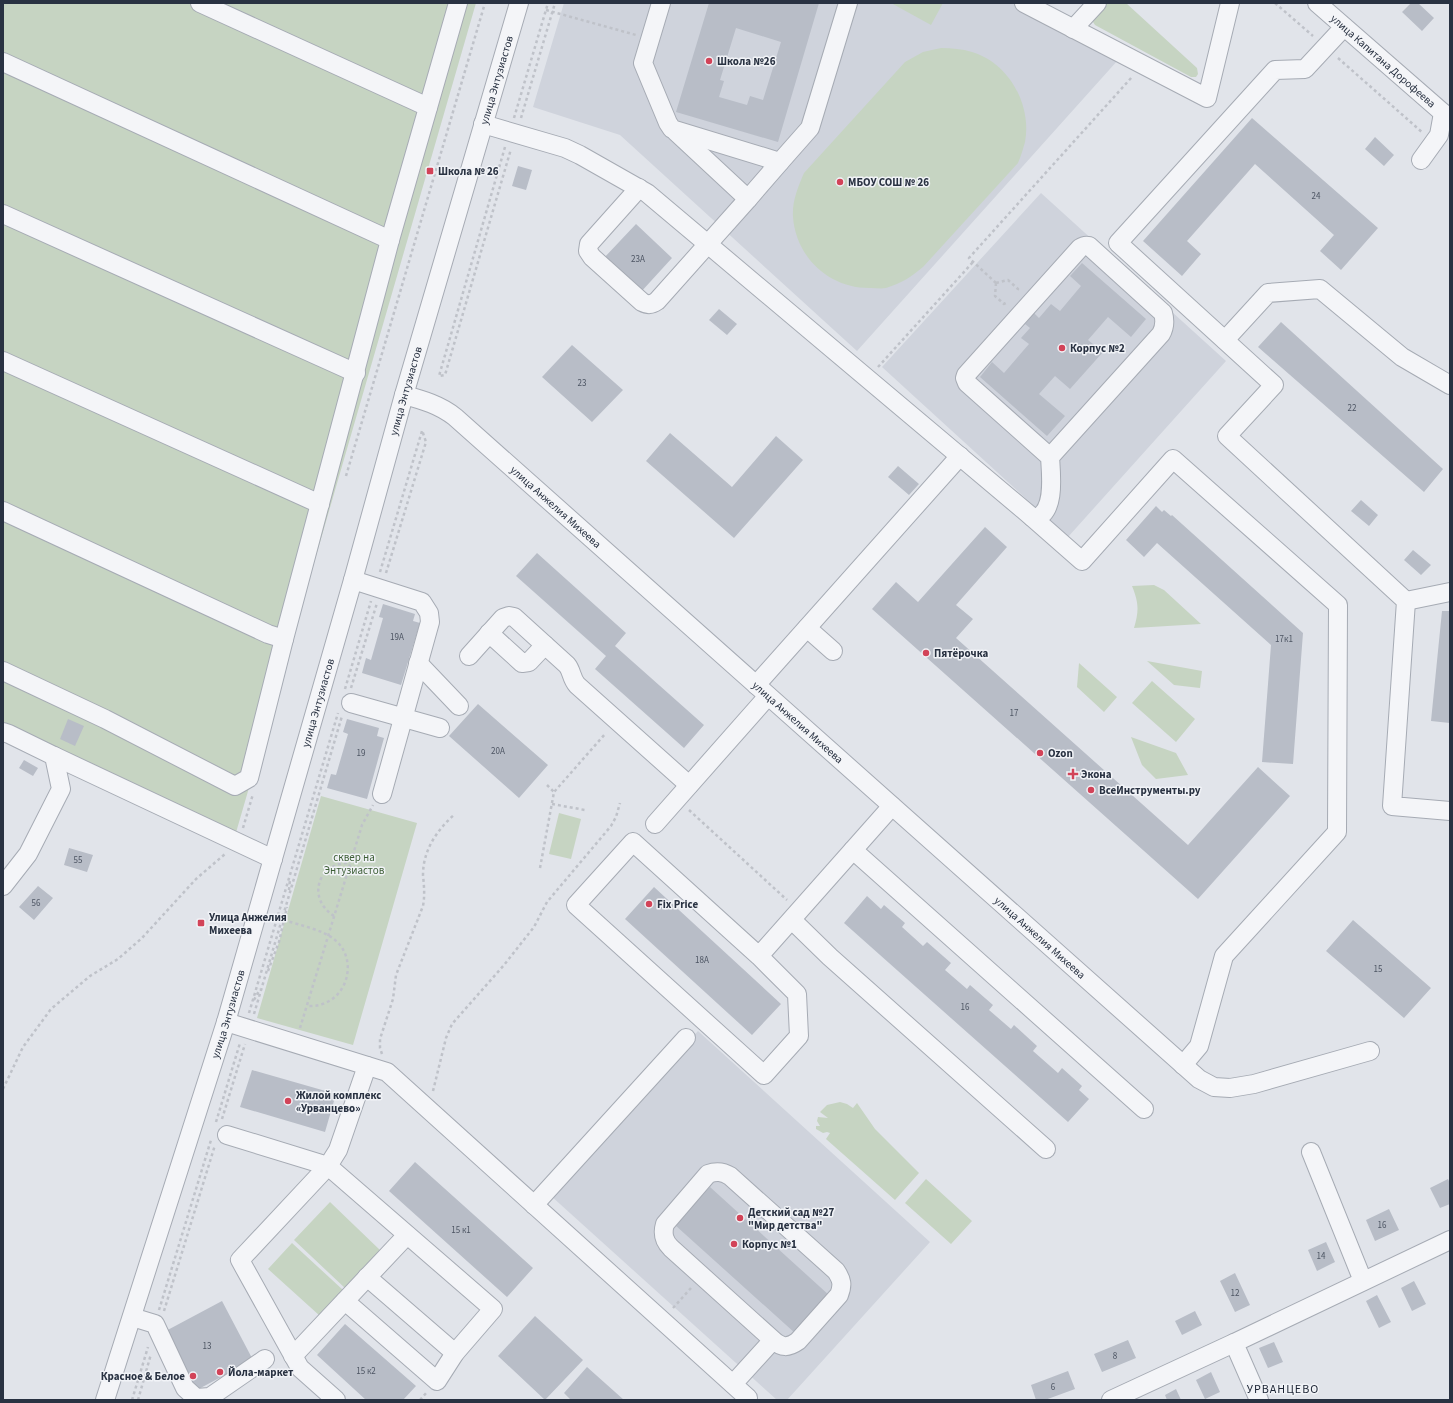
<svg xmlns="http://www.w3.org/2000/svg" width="1453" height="1403" font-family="'Source Sans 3',sans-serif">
  <rect width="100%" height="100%" fill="#e1e4ea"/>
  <path fill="#cfd3dc" d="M564,3H1012L1118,60L857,351L620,135L533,107Z
    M1041,193L1226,361L1068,537L882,367Z
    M698,1031L930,1242L787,1400H777L550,1195Z"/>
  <path fill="#c6d4c2" d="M3,3H476L235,836L87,768L3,722Z
    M891,3H943L931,25Z
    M1107,3H1126L1197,68L1198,74L1196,77H1191L1095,25L1093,22L1094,19Z
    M941,48C952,48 962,49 972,52C1009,63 1032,105 1025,142C1023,149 1021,156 1018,163L923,267C911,277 902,283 886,288C881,289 876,288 871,288C830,289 796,258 793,217C792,201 798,187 804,173L905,62L923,52Z
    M1154,585L1164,590L1201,624L1134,628C1139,611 1139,603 1132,586Z
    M1147,661L1202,671L1200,688L1174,685Z
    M1079,663L1117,697L1104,712L1077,687Z
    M1152,681L1195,719L1176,742L1132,703Z
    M1131,737L1176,753L1188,775L1156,779L1142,765Z
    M321,796L417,823L353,1045L257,1018Z
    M559,813L581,819L571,859L549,854Z
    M840,1102L847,1104L853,1108L857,1103L875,1129L919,1173L895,1200L826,1139L830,1133L827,1132L823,1133L816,1129V1126H820L817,1121L818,1117L828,1118L820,1112L827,1105Z
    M926,1179L972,1221L951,1244L905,1203Z
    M330,1202L381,1251L346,1289L294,1240Z
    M292,1243L343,1290L320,1316L268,1269Z"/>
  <path fill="#b8bdc7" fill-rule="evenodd" d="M709,3H819L778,142L676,112ZM736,28L781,42L763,100L750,96L747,105L719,97L724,81L720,80Z
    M1411,3H1418L1434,18L1422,31L1402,12Z
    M1252,118L1378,228L1341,270L1320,251L1334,235L1255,164L1187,241L1201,254L1182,276L1143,241Z
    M1375,137L1394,155L1384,166L1365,149Z
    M518,166L532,170L526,190L512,186Z
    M636,224L672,258L640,293L603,259Z
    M1082,263L1146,319L1131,337L1108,317L1088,340L1103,352L1070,389L1055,376L1039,394L1065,416L1047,436L980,377L992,362L1004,373L1029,344L1021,338L1030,328L1025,324L1034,313L1039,318L1051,304L1060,311L1081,286L1070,276Z
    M719,309L737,324L727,335L709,320Z
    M1281,322L1443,469L1424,492L1258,347Z
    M572,345L623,390L592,422L542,377Z
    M670,433L732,487L776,436L803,460L734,538L646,461Z
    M898,466L919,484L909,495L888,477Z
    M1361,500L1378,515L1369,526L1351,511Z
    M1156,506L1162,512L1164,510L1171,516L1172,515L1303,633L1293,764L1262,762L1271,645L1157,543L1144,557L1126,540Z
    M985,527L1007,547L956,605L973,619L956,638L1188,845L1258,767L1290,796L1198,899L872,609L896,582L918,602Z
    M1413,550L1431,565L1421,575L1404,560Z
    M537,553L626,633L615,646L704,725L684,748L595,669L606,656L516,576Z
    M383,604L415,614L413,621L420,623L401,685L362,673L366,658L371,660L383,618L379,617Z
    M1442,611H1450V723L1431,721Z
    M478,704L548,765L519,798L449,736Z
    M68,719L84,726L75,746L60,739Z
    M347,719L379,728L377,736L384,738L367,799L327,788L331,774L336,775L348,734L343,732Z
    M24,760L38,768L33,776L19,768Z
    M69,848L93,855L87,872L64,865Z
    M38,886L53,898L34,920L19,907Z
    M654,887L781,1004L752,1035L625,919Z
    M867,896L881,909L884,905L905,923L902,927L923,946L927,942L951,963L945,970L967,989L970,985L993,1005L989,1010L1011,1029L1014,1025L1037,1046L1033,1051L1058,1073L1062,1068L1082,1086L1079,1090L1089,1099L1068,1122L844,923Z
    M1353,920L1431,988L1404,1018L1326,951Z
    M252,1070L336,1094L325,1132L240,1107Z
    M415,1162L533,1268L507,1297L389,1191Z
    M1448,1179L1450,1183V1204L1440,1208L1430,1188Z
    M710,1187L830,1296L796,1334L675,1225Z
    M1389,1209L1399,1230L1375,1241L1366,1220Z
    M1326,1242L1335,1262L1317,1271L1308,1250Z
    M1235,1273L1250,1305L1235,1312L1220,1281Z
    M1414,1281L1426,1304L1412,1311L1401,1288Z
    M1377,1295L1391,1322L1379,1328L1366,1301Z
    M222,1301L253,1360L193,1392L162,1333Z
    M1195,1311L1202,1325L1182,1335L1175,1321Z
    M535,1316L583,1360L545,1400L498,1356Z
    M345,1324L416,1386L403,1400H366L317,1355Z
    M1128,1340L1136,1358L1102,1372L1094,1354Z
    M1274,1342L1283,1362L1268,1368L1259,1348Z
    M587,1367L624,1400H571L564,1393Z
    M1068,1371L1075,1389L1045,1400H1036L1031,1385Z
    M1211,1372L1220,1392L1205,1399L1196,1380Z
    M1176,1389L1181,1400H1167L1165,1395Z"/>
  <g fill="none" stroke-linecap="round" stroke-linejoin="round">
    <defs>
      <g id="minor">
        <path d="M200,3L428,107"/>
        <path d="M661,3L643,63L668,123L672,129L780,162L810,128L848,3"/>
        <path d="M1024,3L1207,98L1230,3"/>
        <path id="s1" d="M1317,3L1450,119"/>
        <path d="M1344,27L1305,69L1275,70L1118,243L1274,385L1227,436L1406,601L1392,806L1450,811"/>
        <path d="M1073,29L1097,3"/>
        <path d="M3,62L390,240"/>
        <path d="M483,124L565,148L580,155L647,193L1032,517L1082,561L1173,459L1338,605L1337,832L1224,956L1199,1046L1183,1065"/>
        <path d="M676,132L748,199L780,162"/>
        <path d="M1421,160L1439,135L1443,113"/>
        <path d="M639,188L589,244L588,251L592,257L642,302C648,305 651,305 657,301L748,199"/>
        <path d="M3,214L356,373"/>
        <path d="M1225,340L1268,293L1320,289L1402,357L1450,385"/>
        <path d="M3,361L320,504"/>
        <path id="s2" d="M404,395C423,400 440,405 455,417L1199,1079L1214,1087L1230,1088L1254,1084L1370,1051"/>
        <path d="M3,511L268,634L284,639"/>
        <path d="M1032,517L1035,518C1056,513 1051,474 1050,457L1161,334C1165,327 1165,320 1163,313L1089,246C1085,245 1083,246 1080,248L966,375L965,378L967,383L1050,457"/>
        <path d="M353,580L422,602L429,613L430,622L382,794"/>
        <path d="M1406,601L1450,592"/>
        <path d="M807,628L833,651"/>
        <path d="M489,633L522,663L529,662L545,645"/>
        <path d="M469,656L503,618L509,616L514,617L567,665C572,671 571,678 577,685L689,785"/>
        <path d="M418,663L459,706"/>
        <path d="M3,671L105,719L235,786L249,778L284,639L390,240L458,3"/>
        <path d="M756,685L960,456"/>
        <path d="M351,703L440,728"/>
        <path d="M3,732L9,734L54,756L61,789L28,854L3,886"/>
        <path d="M54,756L273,859"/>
        <path d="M655,824L768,696"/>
        <path d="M853,850L1144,1109"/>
        <path d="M792,920L830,957L1046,1149"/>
        <path d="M759,956L797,994L799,1036L764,1075L576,905L633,842L759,956L892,806"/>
        <path d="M226,1022L387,1072L748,1398L746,1400"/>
        <path d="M227,1135L328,1166L338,1150L367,1066"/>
        <path d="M1311,1152L1363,1281"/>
        <path d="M534,1205L686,1038"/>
        <path d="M367,1277L455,1353"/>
        <path d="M132,1317L155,1324L185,1388L196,1398L210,1397L265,1359"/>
        <path d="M293,1356L407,1235"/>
        <path d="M733,1384L773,1340L671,1248C664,1241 662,1234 665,1224L708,1174C716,1171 722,1171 730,1176L836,1271C842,1280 843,1285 839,1295L798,1341C788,1348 782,1348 773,1340"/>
        <path id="s3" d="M105,1400L226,1022L353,580L404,395L519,3"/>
        <path d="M336,1400L300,1368L240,1260L328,1166L493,1309L455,1353L437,1381L345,1301"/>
        <path d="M1111,1400L1234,1343"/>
        <path d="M1259,1400L1234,1343L1450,1240"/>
      </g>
    </defs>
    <use href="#minor" stroke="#a6abb4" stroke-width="20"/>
    <path stroke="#bfc2c9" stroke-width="2.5" stroke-dasharray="3 3" stroke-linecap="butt" d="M1275,3L1313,36
      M546,10L636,35
      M1338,58L1423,133
      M514,118L548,3
      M521,118L555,3
      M505,147L439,376L445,375L511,149
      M996,283L969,258L1132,77
      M996,283L1008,280L1018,289L1017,293
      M996,283L995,296L1004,304L1008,302
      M878,367L973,262
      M346,476L485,3
      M380,572L422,431
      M386,573L426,442L422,430
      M351,688L377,603
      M345,689L371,601
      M547,785L554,792
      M552,804L585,810
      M689,810L787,900
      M243,828L253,794
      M540,868L554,792L606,733
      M289,890L290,879
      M334,916C306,898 318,862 350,863
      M284,920C299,925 324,930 335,940C356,957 350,993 325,1003C319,1006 313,1006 307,1006
      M268,971L279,942L287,907
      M254,1000L260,989
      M249,1013L338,713
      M254,1014L342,716
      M300,1028L362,825L373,805
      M382,1054L380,1048V1039L393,999L396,975L423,906C425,895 424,886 423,875C423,850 437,830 455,814
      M3,1089L23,1047L51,1009L90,976L118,959L142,938L196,879L225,854
      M433,1091L446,1038L452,1024L504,965L534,927L547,902L611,826L616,817L620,803
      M222,1119L245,1044
      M216,1122L240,1043
      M673,1308L691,1288
      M159,1310L211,1140
      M164,1311L215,1145
      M132,1400L148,1347
      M138,1400L151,1354
      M420,1400L427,1392"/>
    <use href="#minor" stroke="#f4f5f8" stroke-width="18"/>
  </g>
  <g fill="#d24358" stroke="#f1f3f7" stroke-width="1.5">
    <circle cx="709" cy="61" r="4"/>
    <rect x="426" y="167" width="8" height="8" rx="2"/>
    <circle cx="840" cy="182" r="4"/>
    <circle cx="1062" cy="348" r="4"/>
    <circle cx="926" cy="653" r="4"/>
    <circle cx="1040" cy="753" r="4"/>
    <path d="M1071 768h4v4h4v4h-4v4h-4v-4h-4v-4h4z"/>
    <circle cx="1091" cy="790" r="4"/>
    <circle cx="649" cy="904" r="4"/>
    <rect x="197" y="919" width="8" height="8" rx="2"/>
    <circle cx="288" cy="1101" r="4"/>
    <circle cx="740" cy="1218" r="4"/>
    <circle cx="734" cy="1244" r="4"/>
    <circle cx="220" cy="1372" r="4"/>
    <circle cx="193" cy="1376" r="4"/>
  </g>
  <g text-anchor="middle" stroke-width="3" stroke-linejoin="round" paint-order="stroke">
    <g font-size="9" fill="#4d5563">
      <text x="1316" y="199">24</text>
      <text x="638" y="262">23А</text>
      <text x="582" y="386">23</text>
      <text x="1352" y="411">22</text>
      <text x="397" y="640">19А</text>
      <text x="1284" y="642">17к1</text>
      <text x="1014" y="716">17</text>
      <text x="498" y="754">20А</text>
      <text x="361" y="756">19</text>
      <text x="78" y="863">55</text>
      <text x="36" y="906">56</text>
      <text x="702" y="963">18А</text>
      <text x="1378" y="972">15</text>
      <text x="965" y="1010">16</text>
      <text x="1382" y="1228">16</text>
      <text x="461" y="1233">15 к1</text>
      <text x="1321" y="1259">14</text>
      <text x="1235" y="1296">12</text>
      <text x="207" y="1349">13</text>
      <text x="1115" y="1359">8</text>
      <text x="366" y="1374">15 к2</text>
      <text x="1053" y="1390">6</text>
    </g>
    <g font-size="11" font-weight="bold" fill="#293242" stroke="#f1f3f7" text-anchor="start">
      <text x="717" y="65">Школа №26</text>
      <text x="438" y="175">Школа № 26</text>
      <text x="848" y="186">МБОУ СОШ № 26</text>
      <text x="1070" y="352">Корпус №2</text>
      <text x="934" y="657">Пятёрочка</text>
      <text x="1048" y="757">Ozon</text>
      <text x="1081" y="778">Экона</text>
      <text x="1099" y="794">ВсеИнструменты.ру</text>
      <text x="657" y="908">Fix Price</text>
      <text x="209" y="921">Улица Анжелия<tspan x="209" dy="13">Михеева</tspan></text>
      <text x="296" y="1099">Жилой комплекс<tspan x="296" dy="13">«Урванцево»</tspan></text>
      <text x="748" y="1216">Детский сад №27<tspan x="748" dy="13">"Мир детства"</tspan></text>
      <text x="742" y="1248">Корпус №1</text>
      <text x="228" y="1376">Йола-маркет</text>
      <text x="185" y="1380" text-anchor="end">Красное &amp; Белое</text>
    </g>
    <g font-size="11" fill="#293242" stroke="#f1f3f7">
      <text dy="4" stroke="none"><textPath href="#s1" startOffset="88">улица Капитана Дорофеева</textPath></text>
      <text dy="4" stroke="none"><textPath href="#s3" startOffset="1377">улица Энтузиастов</textPath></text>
      <text dy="4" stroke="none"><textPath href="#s3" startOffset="1053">улица Энтузиастов</textPath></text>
      <text dy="4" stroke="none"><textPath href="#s2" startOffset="191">улица Анжелия Михеева</textPath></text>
      <text dy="4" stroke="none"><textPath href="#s3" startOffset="729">улица Энтузиастов</textPath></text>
      <text dy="4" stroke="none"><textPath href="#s2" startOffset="515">улица Анжелия Михеева</textPath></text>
      <text dy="4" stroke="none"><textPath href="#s2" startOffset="839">улица Анжелия Михеева</textPath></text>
      <text dy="4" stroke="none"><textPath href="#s3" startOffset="405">улица Энтузиастов</textPath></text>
    </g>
    <g font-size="11" fill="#3d5e36" stroke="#f1f3f7">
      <text x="354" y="861">сквер на<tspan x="354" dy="13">Энтузиастов</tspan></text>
    </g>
    <g font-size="12" letter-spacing="1" fill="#1b2333" stroke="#f1f3f7">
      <text x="1283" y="1393">УРВАНЦЕВО</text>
    </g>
  </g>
  <rect width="1453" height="1403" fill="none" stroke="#293242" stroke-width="8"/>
</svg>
